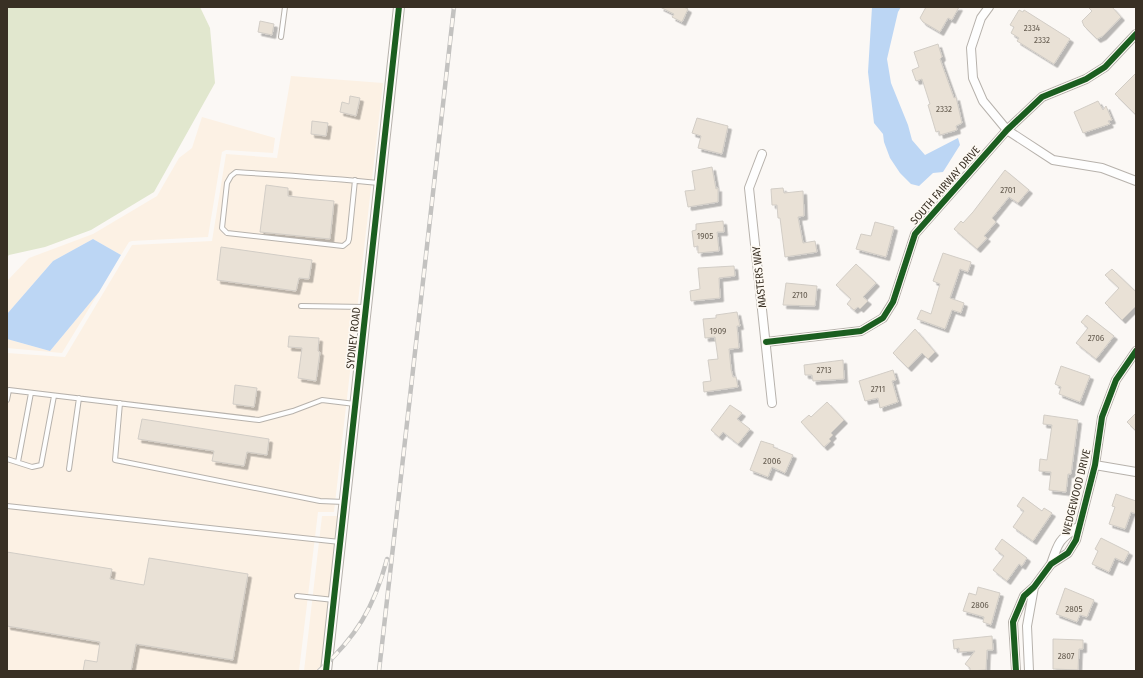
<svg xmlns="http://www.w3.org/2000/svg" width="1143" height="678" font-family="'Fira Sans Condensed',sans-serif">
  <defs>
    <filter id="shadow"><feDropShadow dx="3.5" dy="3.5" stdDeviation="0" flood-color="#0004"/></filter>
  </defs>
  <rect width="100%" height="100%" fill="#fbf8f5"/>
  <path fill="#fcf1e4" d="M291,76L383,83L334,512H318L299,671H7V353L65,357L132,245L212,241L226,154L277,158Z
    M202,117L275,138L273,153L226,150L222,152L208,237L132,241L129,242L121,255L93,239L53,261L7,314V281L29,258L93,234L157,196L179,158L192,148Z
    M99,292L62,353L7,348V339L50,351Z
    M322,516H338L321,671H304Z"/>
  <path fill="#e1e7ce" d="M7,7H200L210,28L215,83L154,192L91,230L45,247L9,255L7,257Z"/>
  <path fill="#bcd6f4" d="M872,7H901L898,12L887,59L891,83L908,125L912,140L925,155L958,138L960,145L943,172L933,173L919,186L911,184L900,173L890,158L884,142L883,134L874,123L868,72Z
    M93,239L121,255L99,292L50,351L7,339V314L53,261Z"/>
  <path fill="#e9e1d6" stroke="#d2cdc6" filter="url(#shadow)" d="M660,7H684L688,9L682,22L672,17L674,14Z
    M926,7H959L952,20L948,18L940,32L923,22L920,18Z
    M1088,7H1112L1121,17L1103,36L1097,39L1084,26L1082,21L1092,11Z
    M1019,10L1023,12L1024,10L1070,39L1054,64L1017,41L1019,38L1011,33L1014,27L1010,25Z
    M260,21L274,24L272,35L258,32Z
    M938,44L942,57L940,59L954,98L956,97L962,123L956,126L957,130L940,135L939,131L936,132L928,105L930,104L922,79L916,81L912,70L919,67L914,52Z
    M1136,73V115L1115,94Z
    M350,96L360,98L356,116L340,112L342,102L349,104Z
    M1098,101L1103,110L1106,106L1112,120L1108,121L1110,124L1083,133L1074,112Z
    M697,118L728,126L722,154L698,148L701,136L692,133Z
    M312,121L328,123L326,136L311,134Z
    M712,167L716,189L718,188V202L688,207L685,191L695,190L692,171Z
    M1005,170L1029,190L1018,203L1009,197L992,218L996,222L984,236L987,238L977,249L954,229L961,221L963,223L973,212Z
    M266,185L288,188V196L334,201L330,239L260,232Z
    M783,188L784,193L803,191L804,216L798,217L803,243L815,241L817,252L785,257L780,218H778L777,205H772L771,189Z
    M723,221L724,232H717L719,251L698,253V246L694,247L692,231L696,230V224Z
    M875,222L894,227L886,257L856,249L861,234L871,236Z
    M221,247L312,260L309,279L299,278L296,291L217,280Z
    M943,253L971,262L968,272L960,269L950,298L964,303L961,313L952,310L945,329L917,319L921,310L931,314L940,284L933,281Z
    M856,264L876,283L863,297L868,301L860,309L858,307L854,310L847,304L851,299L836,285Z
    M734,266L735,276L719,278L720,298L691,301L690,291L700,289L698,268Z
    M1112,269L1136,292V306L1122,320L1105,303L1119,288L1105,275Z
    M786,283L817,286L815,306L783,305Z
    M737,312L740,326H737L739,348L729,349L731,369L733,377H736L738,387L704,392L703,382L711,381L708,360L718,359L715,337L705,338L703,319L716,318V315Z
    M1087,315L1114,336L1096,359L1076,343L1088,328L1081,322Z
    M915,329L935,352L928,359L922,353L908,368L893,353Z
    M289,336L319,338L318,351L320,352L316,381L298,378L302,348L288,347Z
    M843,360L844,379L813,381L812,375H805L804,365Z
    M1061,366L1090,376L1080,402L1059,394L1061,387L1055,384Z
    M893,370L896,380L892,381L898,402L880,408L878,398L865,401L859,381Z
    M235,385L257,388L254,407L233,404Z
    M827,402L844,420L831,433L833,435L829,439L831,441L824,447L801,422L809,415L811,417Z
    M730,405L742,413L737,419L750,429L738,444L723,432L719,437L711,430Z
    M1136,413V431L1127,422Z
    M1044,415L1078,420L1071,474H1068L1066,492L1049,490L1051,472L1039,471L1040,459L1047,460L1052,425L1043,424Z
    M142,419L269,439L267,455L247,452L244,466L212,461L214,451L138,439Z
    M761,441L774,445L773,447L793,455L785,473L772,467L768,477L750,470Z
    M1116,494L1136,501V514L1131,512L1125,529L1109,524L1115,507L1112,506Z
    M1023,497L1042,511L1044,508L1052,513L1033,541L1013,527L1024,511L1017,506Z
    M1101,538L1129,552L1124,562L1115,558L1109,572L1092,564L1098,551L1095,549Z
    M1002,539L1027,558L1022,566L1019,564L1007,581L993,570L1004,556L995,549Z
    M7,552L112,569L110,579L144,585L149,558L248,574L233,660L136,644L131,671H83L85,660L97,662L100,642L7,626Z
    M978,587L1000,593L991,625L983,622L984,617L963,611L969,593L976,595Z
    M1065,588L1094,600L1087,617L1080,615L1077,622L1056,614Z
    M992,636L993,650H987L986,670L970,671V668L965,664L975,651L959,652V648L954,649L953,640Z
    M1053,639L1083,640V649H1079L1078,670L1053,669Z"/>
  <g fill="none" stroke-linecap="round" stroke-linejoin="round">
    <defs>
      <path id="service" d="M281,37L285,7
        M355,180L349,239L348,242L343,246L227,233L222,228L227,183L231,176L236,172C284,175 332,178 379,183
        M301,306L366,307
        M7,400L9,390L259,420L293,411L322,400L355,404
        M120,403L115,460L320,501L344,502
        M7,459L32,467L41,465L54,396
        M18,462L31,393
        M69,469L79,398
        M7,506L340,542
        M297,596L334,600"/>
      <path id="minor" d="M989,7L981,18L971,48L973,78L983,101L1007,130L1053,160L1102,168L1136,181
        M762,154L749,188L772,403
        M766,342L861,331L883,318L893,302L915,234L1007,130L1042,97L1086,79L1105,67L1136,34
        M1095,465L1136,472
        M1051,564C1058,543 1059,539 1078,527
        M1016,671L1013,622L1024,596L1034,587L1051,564L1068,553L1076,540L1095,465L1102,417L1116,380L1136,351
        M1029,671L1027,626L1034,587"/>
      <path id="tertiary" d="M326,671L399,7"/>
    </defs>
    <use href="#service" stroke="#b7b2ac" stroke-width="6"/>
    <use href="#minor" stroke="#b7b2ac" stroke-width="10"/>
    <use href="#tertiary" stroke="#b7b2ac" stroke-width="12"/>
    <use href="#service" stroke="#fefefe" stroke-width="4"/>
    <use href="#minor" stroke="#fefefe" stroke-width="8"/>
    <use href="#tertiary" stroke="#fefefe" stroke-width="10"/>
    <defs>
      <path id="rail" d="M319,671C356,637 374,608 387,559
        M379,671L454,7"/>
    </defs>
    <use href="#rail" stroke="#c3c2c0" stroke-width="4.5"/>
    <use href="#rail" stroke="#fdf9f3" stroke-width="3" stroke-dasharray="9" stroke-linecap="butt"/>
    <defs>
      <path id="cycleway" d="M766,342L861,331L883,318L893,302L915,234L1007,130L1042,97L1086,79L1105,67L1136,34
        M326,671L399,7
        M1016,671L1013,622L1024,596L1034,587L1051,564L1068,553L1076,540L1095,465L1102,417L1116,380L1136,351"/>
    </defs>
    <use href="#cycleway" stroke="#fdf9f3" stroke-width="8"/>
    <use href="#cycleway" stroke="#1b5e20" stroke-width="6"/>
  </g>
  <g text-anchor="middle" stroke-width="3.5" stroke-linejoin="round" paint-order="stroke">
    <g font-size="9" fill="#655c50">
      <text x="1032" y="31">2334</text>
      <text x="1042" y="43">2332</text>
      <text x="944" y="112">2332</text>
      <text x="1008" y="193">2701</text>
      <text x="705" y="239">1905</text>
      <text x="800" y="298">2710</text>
      <text x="718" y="334">1909</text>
      <text x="1096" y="341">2706</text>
      <text x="824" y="373">2713</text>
      <text x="878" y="392">2711</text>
      <text x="772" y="464">2006</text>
      <text x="980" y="608">2806</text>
      <text x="1074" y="612">2805</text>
      <text x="1066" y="659">2807</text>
    </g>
    <g font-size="11" fill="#393024" stroke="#fdf9f3">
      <text transform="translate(945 185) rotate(-49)" y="4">SOUTH FAIRWAY DRIVE</text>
      <text transform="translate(759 277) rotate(-96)" y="4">MASTERS WAY</text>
      <text transform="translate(353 338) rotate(-84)" y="4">SYDNEY ROAD</text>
      <text transform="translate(1076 492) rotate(-76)" y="4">WEDGEWOOD DRIVE</text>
    </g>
  </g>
  <rect width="1143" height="678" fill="none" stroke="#393024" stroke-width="16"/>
</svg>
